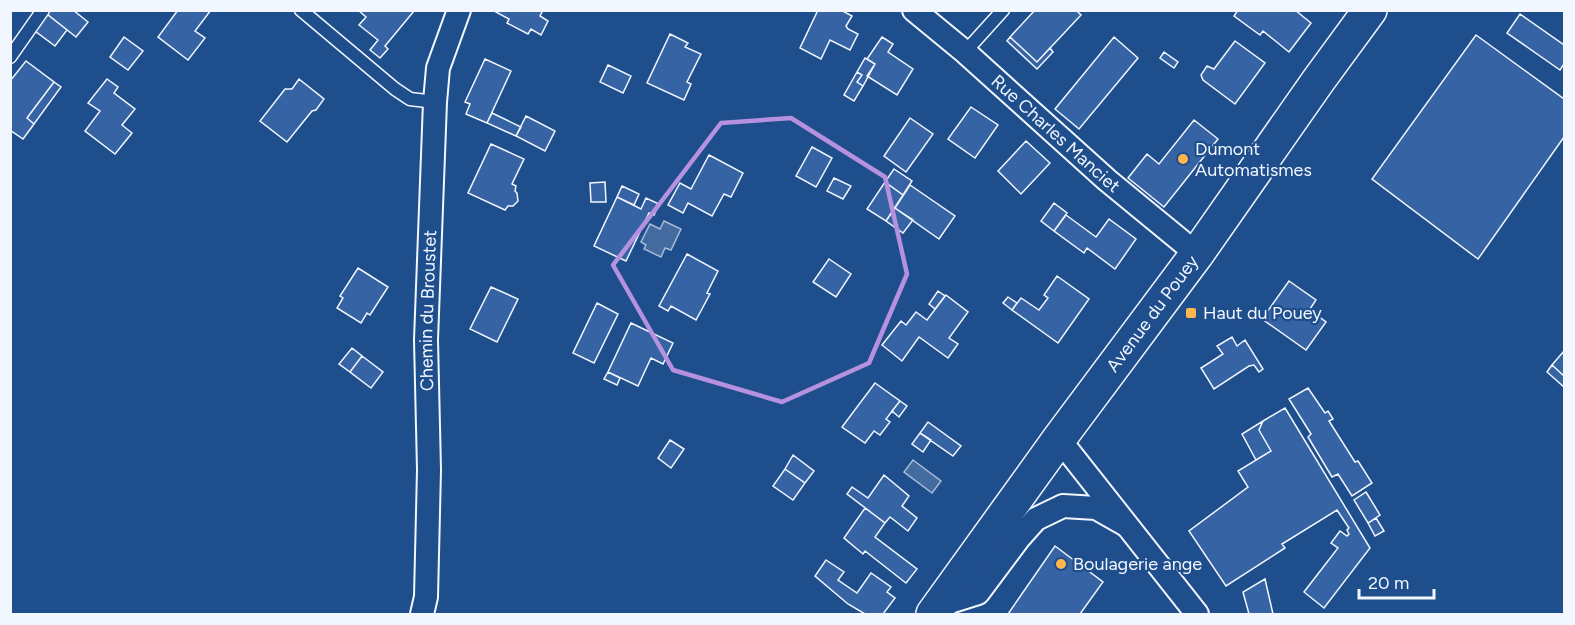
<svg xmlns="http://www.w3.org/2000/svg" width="1575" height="625" font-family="Figtree,sans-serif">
  <rect width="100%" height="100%" fill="#1f4e8c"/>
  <path fill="#446ba0" stroke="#a8bbd7" stroke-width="1.5" d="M664,221L681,229L671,250L665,248L661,257L644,249L646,245L641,242L650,224L660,229Z
    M913,460L941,481L932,493L904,472Z"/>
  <path fill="#3563a3" stroke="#f2f6ff" stroke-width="1.5" d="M50,10H73L88,22L76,37L47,14Z
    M178,10H211L195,31L205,38L188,60L158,37Z
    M358,10H413L414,11L385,46L388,49L380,58L370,50L378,40L359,25L366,17Z
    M543,10L540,16L548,21L541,35L531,29L528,34L507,23L509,19L494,11Z
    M818,10H841L852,16L846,26L848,29L858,34L850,50L830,40L821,59L800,48Z
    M1035,10H1076L1081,15L1037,62L1010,37Z
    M1238,10H1295L1311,23L1289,52L1263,31L1260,35L1234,16Z
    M47,14L67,30L55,46L35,31Z
    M1520,14L1564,45V64L1560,70L1507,33Z
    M670,34L688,43L685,47L701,54L687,82L691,84L684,100L647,83Z
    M1476,35L1564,99V137L1478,259L1372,179Z
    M124,37L143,51L128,70L110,57Z
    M882,37L893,44L888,52L913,69L897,95L867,76L875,64L867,59Z
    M1010,37L1037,62L1050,48L1053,52L1037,69L1007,41Z
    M1114,37L1138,58L1079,129L1055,109Z
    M1235,41L1265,63L1235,104L1203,80L1201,75L1207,66L1214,69Z
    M1164,52L1178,62L1174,68L1160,58Z
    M865,58L875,64L863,86L857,82L862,75L857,72Z
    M485,59L511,71L487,123L466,114L470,104L465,102Z
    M26,61L54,82L27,118L34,124L23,139L10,130V81Z
    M608,65L631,76L623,93L600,82Z
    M857,72L862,75L857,82L863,86L854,101L844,95Z
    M107,79L118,87L114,93L135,109L122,125L132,133L115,154L85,131L100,111L88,103Z
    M299,79L324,99L316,110L312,111L287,142L260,121L285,89H292Z
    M54,82L61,87L34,124L27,118Z
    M971,107L998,125L975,158L948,139Z
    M492,113L521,127L516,136L487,123Z
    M526,116L555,131L545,151L516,136Z
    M910,118L933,134L906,172L884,156Z
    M1194,120L1218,139L1164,207L1128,178L1147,154L1159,164Z
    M1026,141L1050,163L1021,194L998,171Z
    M491,144L524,159L512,184L516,186L515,191L517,193L518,201L513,206H508L505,210L468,193Z
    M812,147L832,158L816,187L796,176Z
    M709,155L743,173L731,197L724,194L712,216L688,203L683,213L668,205L680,183L691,189Z
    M894,169L912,181L903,195L885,182Z
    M834,178L851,186L843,199L827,191Z
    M605,182L606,202H591L590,183Z
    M885,182L903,195L886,221L867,209Z
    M910,185L955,216L939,239L895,208Z
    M622,186L639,194L634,205L617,197Z
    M617,197L641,209L646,198L659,204L654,215L649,213L626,261L594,246Z
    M1054,203L1067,213L1054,231L1041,221Z
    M895,208L913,220L903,233L886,221Z
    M1066,215L1096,237L1109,219L1136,239L1115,269L1087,248L1084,253L1054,231Z
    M687,254L718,271L707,293L710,294L696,320L671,306L668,311L659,306Z
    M829,259L851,274L836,297L813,282Z
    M358,268L388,287L370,315L367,313L361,323L337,308L343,298L340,296Z
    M1057,276L1089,299L1058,343L1012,310L1021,298L1039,310L1048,298L1044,295Z
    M1289,281L1316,300L1306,315L1310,319L1314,313L1326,322L1306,350L1262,319Z
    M491,287L518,299L497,342L470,329Z
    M938,291L945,296L935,309L929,304Z
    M946,295L968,312L949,338L958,344L948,358L919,337L902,361L882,345L901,321L906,325L916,312L927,320Z
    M1008,297L1017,303L1012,310L1003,303Z
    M597,303L618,314L594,363L573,353Z
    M631,323L673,343L663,364L651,358L638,386L608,372Z
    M1232,337L1237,346L1245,340L1263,369L1259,372L1254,365L1249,366L1214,389L1201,368L1223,354L1217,346Z
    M352,348L362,356L350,372L339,364Z
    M1564,351V376L1552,365Z
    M362,356L383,372L371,388L350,372Z
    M1552,365L1564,376V387L1547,372Z
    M608,372L620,378L617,385L604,379Z
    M875,383L900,401L886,419L890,422L880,435L874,431L865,443L842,427Z
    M1308,388L1325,413L1328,411L1333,419L1329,421L1355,462L1358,461L1372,483L1352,496L1338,474L1332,477L1308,437L1311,434L1289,399Z
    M900,401L907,406L899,417L892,411Z
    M1285,408L1370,548L1324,608L1304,592L1338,548L1331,543L1340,531L1347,536L1349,534L1347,530L1349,528L1337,510L1282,544L1285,548L1226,586L1189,531L1248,487L1238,471L1271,451L1259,430L1263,421Z
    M1263,421L1259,430L1271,451L1256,460L1242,434Z
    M928,422L961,446L953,456L920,433Z
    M920,433L931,440L923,452L912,444Z
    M670,440L684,449L671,468L658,458Z
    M793,455L814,471L805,483L785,469Z
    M785,469L805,483L793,500L773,486Z
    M884,475L909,496L902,506L917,518L908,531L890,517L885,523L847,494L852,487L868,498Z
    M1366,492L1380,515L1368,523L1354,500Z
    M865,508L885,523L875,537L917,569L906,583L865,551L863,554L844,538Z
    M1376,518L1384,531L1375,536L1368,523Z
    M1055,546L1103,582L1080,614H1008Z
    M826,560L844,572L838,580L857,593L871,573L891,587L887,592L895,598L883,614H865L848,604L815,576Z
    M1265,579L1273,614H1249L1243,592Z"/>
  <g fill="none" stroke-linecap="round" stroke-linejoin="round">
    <defs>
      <path id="service" d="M301,10L395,89L410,99L435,102
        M965,52L1003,10
        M10,57L43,10"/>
      <g id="minor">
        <path id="s1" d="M914,10L965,52L1107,180L1197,254"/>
        <path d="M1059,439L1197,614"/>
        <path d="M940,605L978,593L1019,538L1036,519L1063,506L1096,508L1126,525"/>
        <path id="s2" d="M422,614L426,597L429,470L426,340L435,102L438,68L459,10"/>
      </g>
      <g id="primary">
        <path id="s3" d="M933,614L1059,439L1197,254L1318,81L1370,10"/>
      </g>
    </defs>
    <use href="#service" stroke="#f2f6ff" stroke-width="15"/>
    <use href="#minor" stroke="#f2f6ff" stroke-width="26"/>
    <use href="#primary" stroke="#f2f6ff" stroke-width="36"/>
    <use href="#service" stroke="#1f4e8c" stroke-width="12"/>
    <use href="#minor" stroke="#1f4e8c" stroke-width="22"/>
    <use href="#primary" stroke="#1f4e8c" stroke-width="33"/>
  </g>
  <path fill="none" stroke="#b691df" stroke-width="4.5" stroke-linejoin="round" d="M791,118L885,177L907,274L869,363L782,402L673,370L613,265L721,123Z"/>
  <g fill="#ffb74d" stroke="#1f4e8c" stroke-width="2">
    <circle cx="1183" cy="159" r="6"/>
    <rect x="1185" y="307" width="12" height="12" rx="3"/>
    <circle cx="1061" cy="564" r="6"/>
  </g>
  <g text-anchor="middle" stroke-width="4.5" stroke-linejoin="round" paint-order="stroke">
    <g font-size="18" fill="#f2f6ff" stroke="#1f4e8c">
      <text dy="6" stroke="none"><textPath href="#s1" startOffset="188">Rue Charles Manciet</textPath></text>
      <text dy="6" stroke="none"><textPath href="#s2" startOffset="304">Chemin du Broustet</textPath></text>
      <text dy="6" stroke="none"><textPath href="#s3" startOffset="372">Avenue du Pouey</textPath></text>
    </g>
    <g font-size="18" fill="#f2f6ff" stroke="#1f4e8c" text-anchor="start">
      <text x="1195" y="155">Dumont<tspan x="1195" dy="21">Automatismes</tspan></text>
      <text x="1203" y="319">Haut du Pouey</text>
      <text x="1073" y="570">Boulagerie ange</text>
    </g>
  </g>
  <rect width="1575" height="625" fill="none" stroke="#f2f6ff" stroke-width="24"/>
  <path d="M1359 589v9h75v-9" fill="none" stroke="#f2f6ff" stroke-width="3"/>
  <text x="1368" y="589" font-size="18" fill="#f2f6ff" stroke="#1f4e8c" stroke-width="4.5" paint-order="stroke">20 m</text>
</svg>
